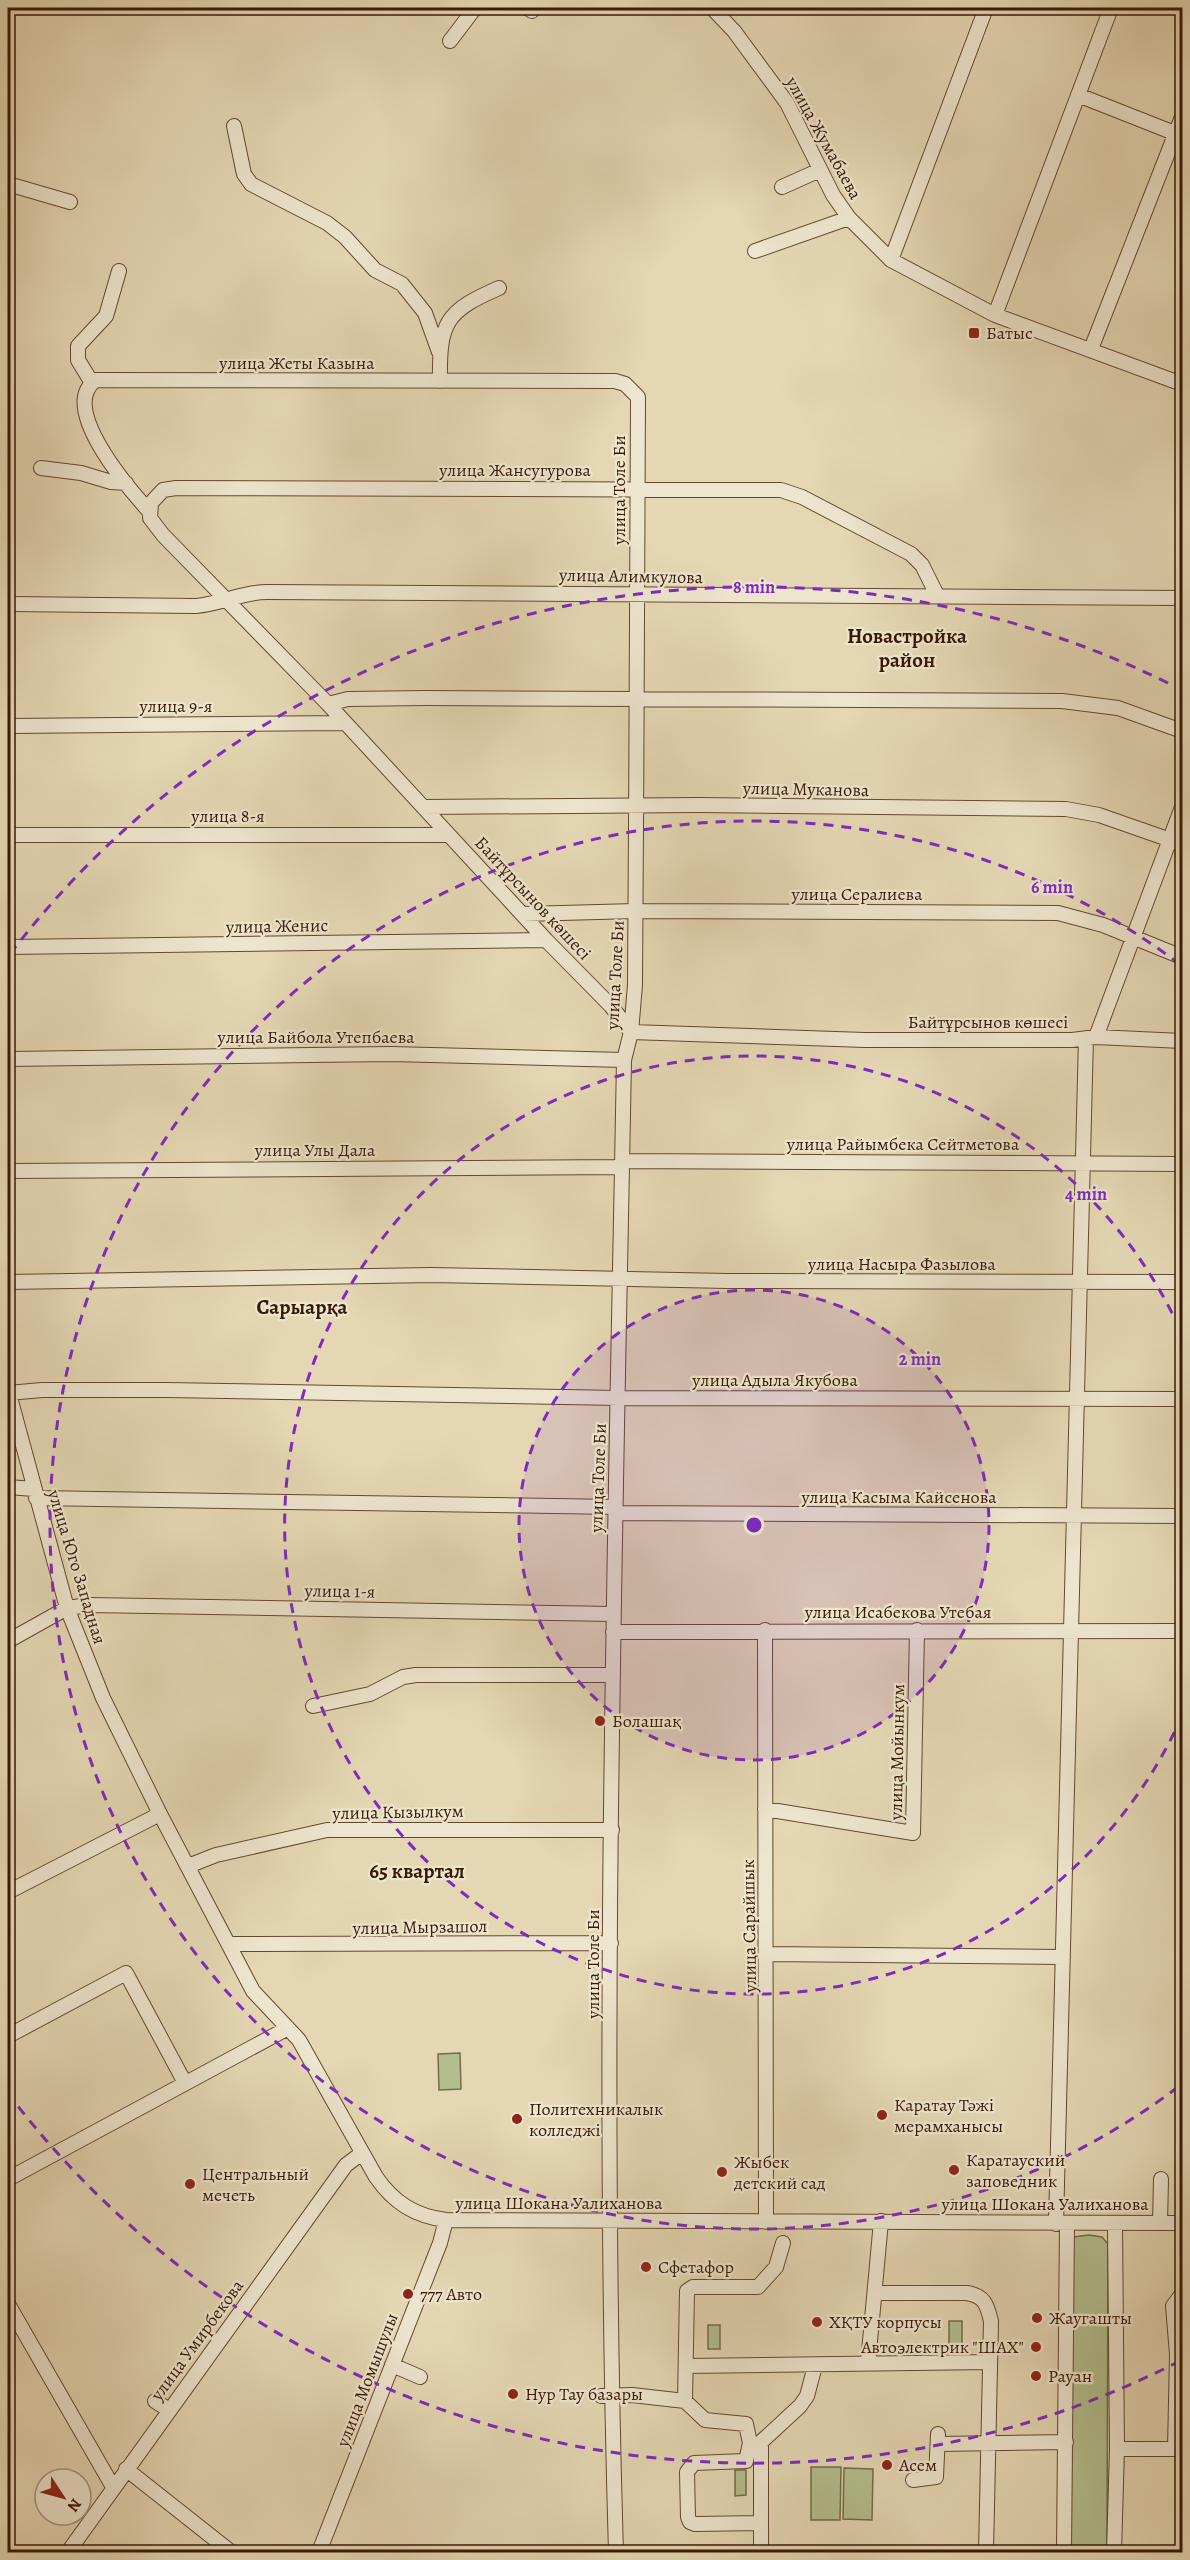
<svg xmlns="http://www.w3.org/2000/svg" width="1190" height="2560" font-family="Alegreya,serif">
  <rect width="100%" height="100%" fill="#e5d7b4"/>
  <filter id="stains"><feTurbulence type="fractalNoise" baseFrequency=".00333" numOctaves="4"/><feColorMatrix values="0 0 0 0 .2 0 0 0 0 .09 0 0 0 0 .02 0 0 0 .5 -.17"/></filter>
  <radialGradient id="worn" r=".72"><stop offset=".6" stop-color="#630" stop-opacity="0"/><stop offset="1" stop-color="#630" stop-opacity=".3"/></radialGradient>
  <path fill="#b3be8e" stroke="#766b49" stroke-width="1.5" d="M460,2053L461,2089L439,2090L438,2054Z
    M1089,2235L1102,2237L1108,2244L1107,2552H1067L1073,2237Z
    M949,2321H962V2345H949Z
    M708,2325H720V2349H708Z
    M811,2467H841L840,2520H811Z
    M844,2468L873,2469L872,2520L843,2519Z
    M735,2470H746V2495L735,2496Z"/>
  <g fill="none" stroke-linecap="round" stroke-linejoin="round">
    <defs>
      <path id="minor" d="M527,8L532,11
        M712,8L734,31L787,103L833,195L849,218L891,260L995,315L1182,384
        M450,41L475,8
        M1078,95L1182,136
        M234,126L244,174L251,184L327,223L345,237L375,270L402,284L425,313L439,352
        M8,184L70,202
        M782,187L820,170
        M755,251L849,218
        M891,260L986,8
        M995,315L1111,8
        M1091,349L1182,117
        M440,381C439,322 446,311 499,288
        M92,383L78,360V346L106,316L119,271
        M41,468L81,473L111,482L126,483
        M149,511C130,490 57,407 96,380L615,381L625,384L638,397C638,593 636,789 635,985L631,1032L624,1060C615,1557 601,2055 616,2552
        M937,595L922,565L911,554L802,497L781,490L176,488L163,490L151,503L150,518L163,535L328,704L546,940L611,1006L631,1032L865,1040H1072L1096,1037L1182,1041
        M8,604L196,606C221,604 242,592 267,592L1182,598
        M328,704L348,699L425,698L1062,701L1118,708L1182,731
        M8,726L345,723
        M423,807L698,805L1066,809L1099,815L1182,844
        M8,835H449
        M523,914L636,911L1058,913L1103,925L1182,957
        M8,947L546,940
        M1096,1037L1182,807
        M8,1059L391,1054L624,1060
        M622,1161L1182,1164
        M8,1171L622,1167
        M8,1282L431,1275L728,1281L1182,1282
        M8,1390L67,1608L103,1698L160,1814L253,1991L299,2040L376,2177C394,2203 415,2216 446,2220C692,2220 937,2224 1182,2223
        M8,1393L42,1390H166L619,1398L1182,1399
        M8,1487L34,1489
        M36,1498L616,1507
        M615,1513L1182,1516
        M765,1630L766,2222
        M613,1632L1182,1631
        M8,1641L67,1608L89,1605L613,1614
        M313,1706L370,1694L403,1677L416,1675H613
        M765,1809L913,1833L917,1630
        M188,1866L216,1855L327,1830H612
        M8,1892L160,1814
        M229,1944L611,1943
        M768,1954L1063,1957
        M8,2036L126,1973L185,2083
        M8,2179L288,2028
        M1160,2223L1161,2179
        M1056,2224L1086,1038
        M876,2293H967C985,2296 987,2305 991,2321L986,2552
        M8,2304L113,2487
        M868,2363L881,2221
        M392,2365L420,2377
        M686,2366L989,2362
        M601,2396L632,2395L685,2401L705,2420L746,2424L750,2443L746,2461L694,2463L687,2472L688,2517L690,2522L695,2524L761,2523
        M155,2401L169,2410
        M685,2401L687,2291L693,2287H758L776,2267L783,2243
        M939,2444L1066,2442
        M1117,2449H1175L1177,2354L1173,2306L1182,2294
        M126,2469L231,2552
        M913,2480L936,2477L938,2434
        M8,2548L10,2552
        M68,2552L346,2165L362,2153
        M319,2552L440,2243L446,2220
        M761,2552V2442L800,2406L807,2396L815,2366
        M1064,2552L1067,2224
        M1114,2552L1117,2449L1115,2223"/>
    </defs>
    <use href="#minor" stroke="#634830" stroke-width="16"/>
    <use href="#minor" stroke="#eee5ce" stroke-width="14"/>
  </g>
  <circle cx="754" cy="1525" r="235" fill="#7b2cbf" fill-opacity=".12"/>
  <g fill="none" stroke="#7b2cbf" stroke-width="3" stroke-dasharray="10 8">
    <circle cx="754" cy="1525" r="235"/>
    <path d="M1182 1716A469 469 0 1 1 1182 1334"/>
    <path d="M1178 2087A704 704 0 1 1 1178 963"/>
    <path d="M1180 2361A938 938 0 0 1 10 2096M10 954A938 938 0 0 1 1180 689"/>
  </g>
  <g fill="#8f2418" stroke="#eee5ce" stroke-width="2">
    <rect x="968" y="327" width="12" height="12" rx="3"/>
    <circle cx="600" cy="1721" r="6"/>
    <circle cx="882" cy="2115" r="6"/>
    <circle cx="517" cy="2119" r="6"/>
    <circle cx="954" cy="2170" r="6"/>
    <circle cx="722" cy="2172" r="6"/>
    <circle cx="190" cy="2184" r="6"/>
    <circle cx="646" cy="2267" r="6"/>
    <circle cx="408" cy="2294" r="6"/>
    <circle cx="1037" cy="2318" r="6"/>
    <circle cx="817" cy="2322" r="6"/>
    <circle cx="1036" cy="2347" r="6"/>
    <circle cx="1036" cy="2376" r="6"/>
    <circle cx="513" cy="2394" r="6"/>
    <circle cx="887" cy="2465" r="6"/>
  </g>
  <g text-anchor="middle" stroke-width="4.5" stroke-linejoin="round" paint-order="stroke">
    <g font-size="18" fill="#381804" stroke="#eee5ce">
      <text transform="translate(824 138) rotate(61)" y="6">улица Жумабаева</text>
      <text x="297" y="369">улица Жеты Казына</text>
      <text x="515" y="476">улица Жансугурова</text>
      <text transform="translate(619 490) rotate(-90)" y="6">улица Толе Би</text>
      <text transform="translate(631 576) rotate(1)" y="6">улица Алимкулова</text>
      <text x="176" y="712">улица 9-я</text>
      <text transform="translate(806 789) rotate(1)" y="6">улица Муканова</text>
      <text x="228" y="822">улица 8-я</text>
      <text x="857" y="900">улица Сералиева</text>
      <text transform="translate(533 898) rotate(47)" y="6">Байтұрсынов көшесі</text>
      <text transform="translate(277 926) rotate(-1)" y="6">улица Женис</text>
      <text transform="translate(615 975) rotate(-87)" y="6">улица Толе Би</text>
      <text x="988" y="1028">Байтұрсынов көшесі</text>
      <text x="316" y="1043">улица Байбола Утепбаева</text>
      <text x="903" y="1150">улица Райымбека Сейтметова</text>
      <text x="315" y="1156">улица Улы Дала</text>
      <text x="902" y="1270">улица Насыра Фазылова</text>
      <text x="775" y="1386">улица Адыла Якубова</text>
      <text transform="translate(598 1478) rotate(-88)" y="6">улица Толе Би</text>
      <text x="899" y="1503">улица Касыма Кайсенова</text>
      <text transform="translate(77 1567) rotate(73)" y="6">улица Юго Западная</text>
      <text transform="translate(340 1591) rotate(1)" y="6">улица 1-я</text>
      <text x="898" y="1618">улица Исабекова Утебая</text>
      <text transform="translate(897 1752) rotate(-89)" y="6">улица Мойынкум</text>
      <text transform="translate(398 1812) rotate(-1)" y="6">улица Кызылкум</text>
      <text transform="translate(749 1926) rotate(-91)" y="6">улица Сарайшык</text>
      <text transform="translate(420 1927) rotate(-1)" y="6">улица Мырзашол</text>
      <text transform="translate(593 1964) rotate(-90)" y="6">улица Толе Би</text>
      <text x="559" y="2209">улица Шокана Уалиханова</text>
      <text x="1045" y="2210">улица Шокана Уалиханова</text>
      <text transform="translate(197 2340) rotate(-54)" y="6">улица Умирбекова</text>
      <text transform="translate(367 2380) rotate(-69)" y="6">улица Момышулы</text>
    </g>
    <g font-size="18" fill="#381804" stroke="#eee5ce" text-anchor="start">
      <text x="986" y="339">Батыс</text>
      <text x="612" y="1727">Болашақ</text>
      <text x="894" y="2111">Каратау Тәжі<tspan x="894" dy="21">мерамханысы</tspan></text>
      <text x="529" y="2115">Политехникалык<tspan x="529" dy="21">колледжі</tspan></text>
      <text x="966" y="2166">Каратауский<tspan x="966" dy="21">заповедник</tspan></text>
      <text x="734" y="2168">Жыбек<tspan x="734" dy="21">детский сад</tspan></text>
      <text x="202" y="2180">Центральный<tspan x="202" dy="21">мечеть</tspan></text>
      <text x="658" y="2273">Сфетафор</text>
      <text x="420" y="2300">777 Авто</text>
      <text x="1049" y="2324">Жаугашты</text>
      <text x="829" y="2328">ХҚТУ корпусы</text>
      <text x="1024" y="2353" text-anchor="end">Автоэлектрик "ШАХ"</text>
      <text x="1048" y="2382">Рауан</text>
      <text x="525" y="2400">Нур Тау базары</text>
      <text x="899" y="2471">Асем</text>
    </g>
    <g font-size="21" font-weight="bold" fill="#381804" stroke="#eee5ce">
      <text x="907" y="643">Новастройка<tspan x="907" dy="24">район</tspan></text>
      <text x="302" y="1314">Сарыарқа</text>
      <text x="417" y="1878">65 квартал</text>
    </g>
  </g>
  <circle cx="754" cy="1525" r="9" fill="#7b2cbf" stroke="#eee5ce" stroke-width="3"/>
  <g font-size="18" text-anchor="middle" font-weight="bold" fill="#7b2cbf" stroke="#eee5ce" stroke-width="4.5" stroke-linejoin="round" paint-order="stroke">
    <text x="754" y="593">8 min</text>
    <text x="1052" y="893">6 min</text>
    <text x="1086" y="1200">4 min</text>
    <text x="920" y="1365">2 min</text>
  </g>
  <rect width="1190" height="2560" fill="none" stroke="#e5d7b4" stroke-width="30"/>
  <rect x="9" y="9" width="1172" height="2542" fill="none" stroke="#381804" stroke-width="3"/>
  <rect x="15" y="15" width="1160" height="2530" fill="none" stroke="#381804" stroke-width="1.5"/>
  <g transform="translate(63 2497) rotate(126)"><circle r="28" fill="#eee5ce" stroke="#a5937d" stroke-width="1.5"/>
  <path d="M0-4.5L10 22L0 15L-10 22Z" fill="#8f2418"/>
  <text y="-9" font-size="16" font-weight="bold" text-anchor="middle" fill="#381804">N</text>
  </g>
  <rect width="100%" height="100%" filter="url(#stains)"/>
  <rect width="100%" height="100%" fill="url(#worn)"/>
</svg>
